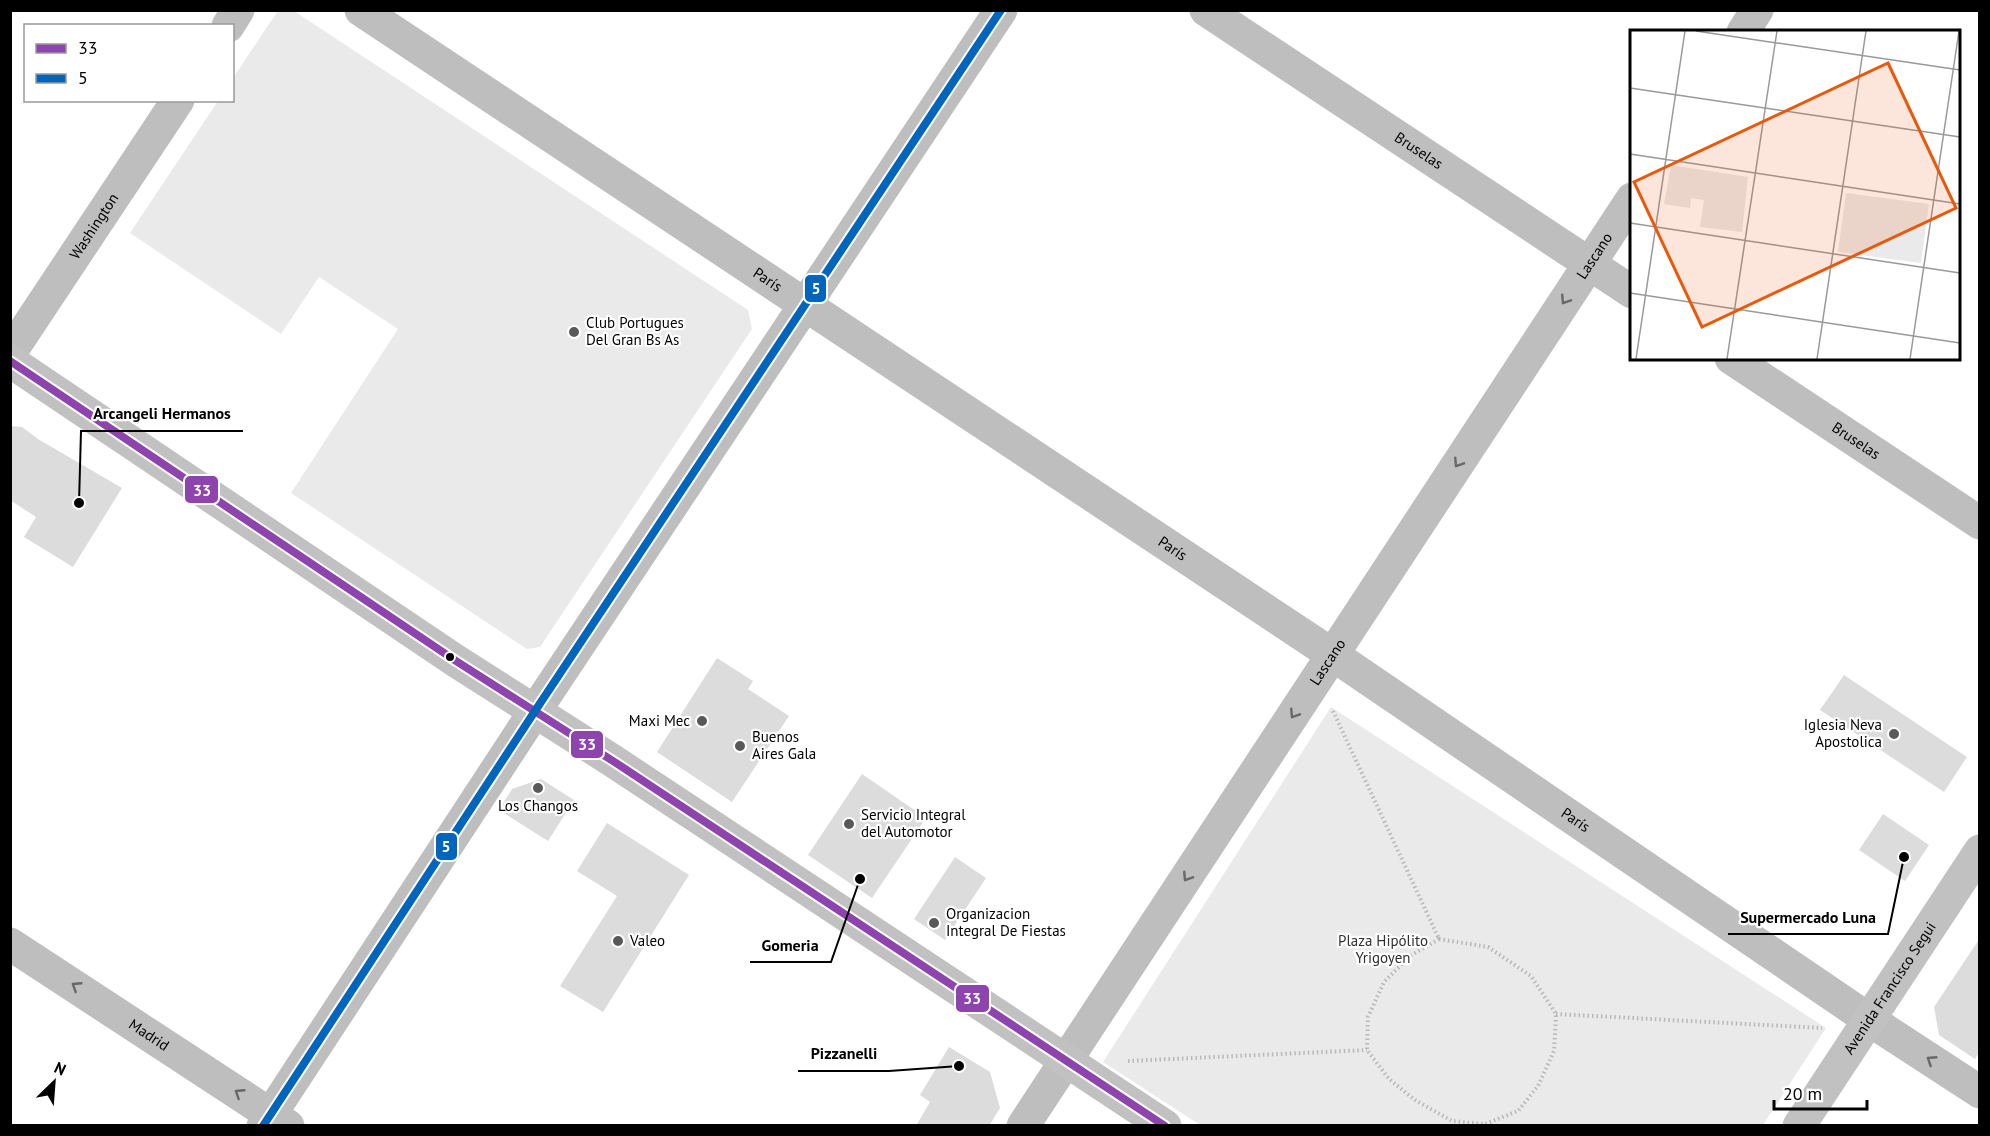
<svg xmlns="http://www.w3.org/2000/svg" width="1990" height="1136" font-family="'PT Sans',sans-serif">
  <rect width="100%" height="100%" fill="#fff"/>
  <path fill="#eaeaea" d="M281,10L294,11L748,310L752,329L540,647L527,649L291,493L398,329L319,277L281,334L130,233L218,101L232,100L233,78L277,12Z
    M1331,707L1826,1028L1763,1125H1200L1103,1062Z"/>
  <path fill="#dcdcdc" d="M10,426L22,427L38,439L122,488L73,567L24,537L36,517L10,500Z
    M717,658L753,681L748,689L789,716L732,802L657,752Z
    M1844,675L1967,757L1944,792L1820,710Z
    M862,774L926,818L872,898L808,855Z
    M541,779L574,800L548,841L499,810L512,789Z
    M1883,814L1929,845L1905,881L1859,850Z
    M607,823L689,875L603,1012L560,986L617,896L577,871Z
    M955,857L986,878L945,940L914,919Z
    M1980,938V1051L1975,1059L1939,1035L1934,1007Z
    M949,1047L990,1072L1000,1108L989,1126H916L930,1102L920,1095Z"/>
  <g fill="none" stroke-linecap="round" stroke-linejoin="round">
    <path stroke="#b8b8b8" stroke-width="4" stroke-dasharray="1.5 3" stroke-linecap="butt" d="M1333,711L1439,939
      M1439,939L1488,947L1531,976L1556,1014L1554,1051L1538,1086L1518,1111L1485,1124L1452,1121L1415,1100L1389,1079L1367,1050L1368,1017L1384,982L1410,956Z
      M1556,1014L1822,1028
      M1128,1061L1367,1050"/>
    <g stroke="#bebebe" stroke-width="33">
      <path id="s1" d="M361,10L1333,655L1868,1019L1980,1092"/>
      <path id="s2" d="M1206,10L1632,292"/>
      <path d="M228,26L238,10"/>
      <path d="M1743,32L1757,10"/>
      <path id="s3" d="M10,353L178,100"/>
      <path id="s4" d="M1731,358L1980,523"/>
      <path id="s5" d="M10,944L288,1126"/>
      <path d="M263,1126L535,711L1001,10"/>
      <path id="s6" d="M1023,1126L1632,199"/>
    </g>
    <g stroke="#c1c1c1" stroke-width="33">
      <path d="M10,361L456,661L613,761L1165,1126"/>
      <path id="s7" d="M1799,1126L1980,851"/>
    </g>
    <defs>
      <path id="bus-1" d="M10,361L456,661L613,761L1165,1126"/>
      <path id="bus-2" d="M263,1126L535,711L1001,10"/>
    </defs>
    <use href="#bus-1" stroke="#fff" stroke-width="12"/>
    <use href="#bus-2" stroke="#fff" stroke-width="12"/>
    <use href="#bus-1" stroke="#8e44ad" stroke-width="8"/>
    <use href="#bus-2" stroke="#0065bd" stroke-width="8"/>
  </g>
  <defs><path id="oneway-chevron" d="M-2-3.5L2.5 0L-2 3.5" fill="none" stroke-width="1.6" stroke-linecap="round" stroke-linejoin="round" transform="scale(1.5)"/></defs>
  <g stroke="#686868">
    <use href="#oneway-chevron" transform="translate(1565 300) rotate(123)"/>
    <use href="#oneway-chevron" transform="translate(1458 463) rotate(123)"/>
    <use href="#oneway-chevron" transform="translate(1294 714) rotate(123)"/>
    <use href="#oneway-chevron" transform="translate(1187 877) rotate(123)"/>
    <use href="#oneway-chevron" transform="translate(76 986) rotate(-147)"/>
    <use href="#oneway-chevron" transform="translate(1931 1060) rotate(-147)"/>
    <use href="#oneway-chevron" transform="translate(239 1093) rotate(-147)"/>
  </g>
  <g fill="#595959" stroke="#fff" stroke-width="2">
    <circle cx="574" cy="332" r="6"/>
    <circle cx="702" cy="721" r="6"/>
    <circle cx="1894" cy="734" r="6"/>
    <circle cx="740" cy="746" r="6"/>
    <circle cx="538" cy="788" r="6"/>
    <circle cx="849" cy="824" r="6"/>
    <circle cx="934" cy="923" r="6"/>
    <circle cx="618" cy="941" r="6"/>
  </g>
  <circle fill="#000" stroke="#fff" stroke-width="2" cx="450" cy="657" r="5"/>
  <g text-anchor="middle" stroke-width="4.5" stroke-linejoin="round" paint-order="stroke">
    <g font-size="15" fill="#000" stroke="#fff">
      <text dy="5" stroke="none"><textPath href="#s2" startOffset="255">Bruselas</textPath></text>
      <text dy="5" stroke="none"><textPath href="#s3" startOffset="152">Washington</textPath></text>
      <text dy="5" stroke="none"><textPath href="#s6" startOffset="1041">Lascano</textPath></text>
      <text dy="5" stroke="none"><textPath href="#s1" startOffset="488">París</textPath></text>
      <text dy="5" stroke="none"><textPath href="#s4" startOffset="150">Bruselas</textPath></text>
      <text dy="5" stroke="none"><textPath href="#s1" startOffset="974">París</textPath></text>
      <text dy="5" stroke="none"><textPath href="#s6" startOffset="555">Lascano</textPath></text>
      <text dy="5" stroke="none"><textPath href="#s1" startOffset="1460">París</textPath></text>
      <text dy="5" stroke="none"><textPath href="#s7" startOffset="165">Avenida Francisco Segui</textPath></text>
      <text dy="5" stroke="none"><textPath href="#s5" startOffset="166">Madrid</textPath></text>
    </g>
    <g font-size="15" fill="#000" stroke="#fff" text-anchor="start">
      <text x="586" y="328">Club Portugues<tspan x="586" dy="17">Del Gran Bs As</tspan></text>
      <text x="690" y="726" text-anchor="end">Maxi Mec</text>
      <text x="1882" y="730" text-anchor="end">Iglesia Neva<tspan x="1882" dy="17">Apostolica</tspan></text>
      <text x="752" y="742">Buenos<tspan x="752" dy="17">Aires Gala</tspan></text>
      <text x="538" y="811" text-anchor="middle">Los Changos</text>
      <text x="861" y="820">Servicio Integral<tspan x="861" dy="17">del Automotor</tspan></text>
      <text x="946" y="919">Organizacion<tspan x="946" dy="17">Integral De Fiestas</tspan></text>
      <text x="630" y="946">Valeo</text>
    </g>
    <g font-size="15" fill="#2f2f2f" stroke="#fff">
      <text x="1383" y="946">Plaza Hipólito<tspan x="1383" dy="17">Yrigoyen</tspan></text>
    </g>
  </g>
  <g transform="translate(1630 30)">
    <rect width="330" height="330" fill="#fff"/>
    <path d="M41,135L118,147L112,202L70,197L74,170L61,168L60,178L34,174ZM216,163L299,174L291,233L208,222Z" fill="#eaeaea"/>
    <path fill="none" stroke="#999" stroke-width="1.5" d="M66,1L330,40M0,58L330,107M0,124L330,174M0,193L330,243M0,263L330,313M6,329L55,1M97,329L147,1M187,329L236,1M280,329L329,1"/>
    <path fill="#e8590c" fill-opacity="0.15" stroke="#e8590c" stroke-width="3" d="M258,33L326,178L72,297L4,152Z"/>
    <rect width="330" height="330" fill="none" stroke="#000" stroke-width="3"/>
  </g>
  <path fill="none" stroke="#000" stroke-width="2" d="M79 503L81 431H243M1904 857L1888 934H1728M860 879L831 962H750M959 1066L889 1071H798"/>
  <g fill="#000" stroke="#fff" stroke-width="2">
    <circle cx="79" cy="503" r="6"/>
    <circle cx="1904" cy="857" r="6"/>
    <circle cx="860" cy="879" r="6"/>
    <circle cx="959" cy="1066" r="6"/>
  </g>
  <g font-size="16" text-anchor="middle" font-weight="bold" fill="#000" stroke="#fff" stroke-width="4.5" stroke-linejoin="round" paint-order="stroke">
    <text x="162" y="419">Arcangeli Hermanos</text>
    <text x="1808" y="923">Supermercado Luna</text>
    <text x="790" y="951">Gomeria</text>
    <text x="844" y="1059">Pizzanelli</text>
  </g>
  <g stroke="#fff" stroke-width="2">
    <rect x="804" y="274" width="23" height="29" rx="6" fill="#0065bd"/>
    <rect x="184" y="475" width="35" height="29" rx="6" fill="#8e44ad"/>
    <rect x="570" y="730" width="34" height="29" rx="6" fill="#8e44ad"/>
    <rect x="435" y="832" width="23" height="29" rx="6" fill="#0065bd"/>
    <rect x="955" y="984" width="35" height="29" rx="6" fill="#8e44ad"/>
  </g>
  <g font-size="16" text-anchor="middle" font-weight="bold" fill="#fff">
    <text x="816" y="294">5</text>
    <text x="202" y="496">33</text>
    <text x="587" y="750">33</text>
    <text x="446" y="852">5</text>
    <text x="972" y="1004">33</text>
  </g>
  <rect width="1990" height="1136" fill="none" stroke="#000000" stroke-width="24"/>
  <rect x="24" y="24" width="210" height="78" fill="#ffffff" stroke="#999999" stroke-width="1.5"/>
  <rect x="36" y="44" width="30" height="9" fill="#8e44ad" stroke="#999999" stroke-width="1.5"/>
  <text x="78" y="54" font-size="18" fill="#000000">33</text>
  <rect x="36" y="74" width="30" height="9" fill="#0065bd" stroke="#999999" stroke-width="1.5"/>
  <text x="78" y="84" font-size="18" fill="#000000">5</text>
  <g transform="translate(54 1082) rotate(25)" stroke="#ffffff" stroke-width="4.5" paint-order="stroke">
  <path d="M0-4.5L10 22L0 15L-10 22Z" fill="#000000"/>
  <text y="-9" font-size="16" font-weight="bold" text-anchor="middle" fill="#000000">N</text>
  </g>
  <path d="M1774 1100v9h93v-9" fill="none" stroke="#000000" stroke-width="3"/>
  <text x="1783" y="1100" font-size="18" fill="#000000" stroke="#ffffff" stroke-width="4.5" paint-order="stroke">20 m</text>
</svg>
